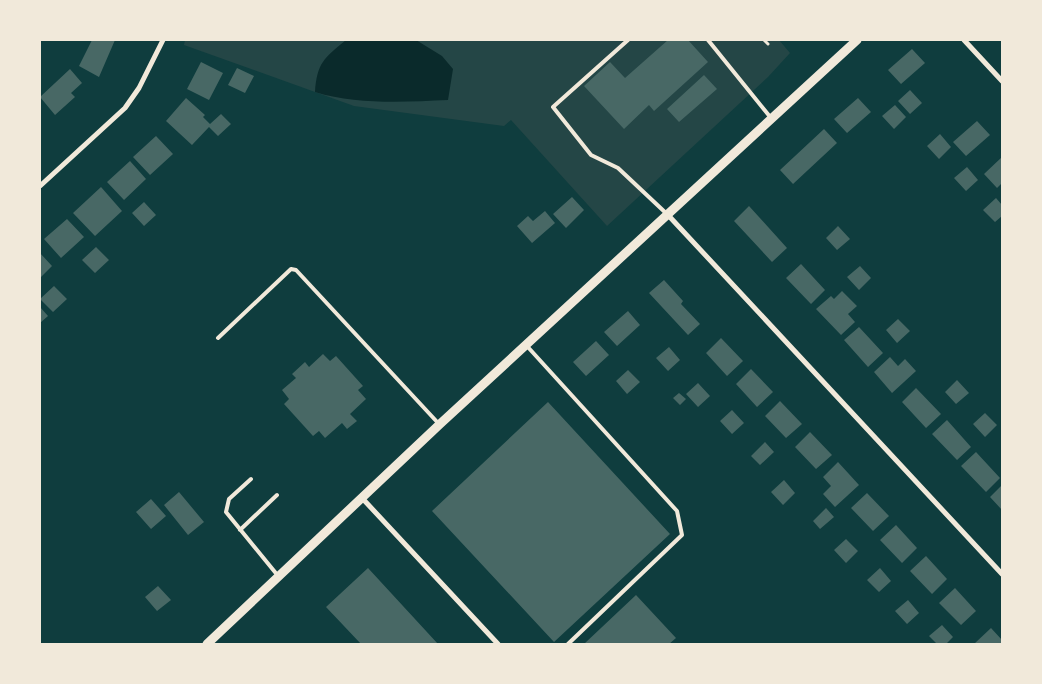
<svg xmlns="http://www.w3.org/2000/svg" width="1042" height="684" font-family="'Sofia Sans Condensed',sans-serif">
  <rect width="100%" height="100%" fill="#0f3d3e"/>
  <path fill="#244646" d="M185,40H779L790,53L768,77L607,226L511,120L504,126L354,106L184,45Z"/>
  <path fill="#0a2a2b" d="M346,40H416L442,56L453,69L448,100C405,102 357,105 315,92C317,63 324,58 346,40Z"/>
  <path fill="#486865" d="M92,40H115L99,77L79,66Z
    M668,40H688L708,62L654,111L649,105L624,129L584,86L610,62L625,78Z
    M912,49L925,63L901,84L888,70Z
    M201,62L223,73L209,100L187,89Z
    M237,68L254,76L245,93L228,85Z
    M70,69L82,83L71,93L75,97L55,115L40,97Z
    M704,75L717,89L679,122L667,109Z
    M910,90L922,103L910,114L898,101Z
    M186,98L205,115L203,117L210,124L221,114L231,124L218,136L209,127L192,145L166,121Z
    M858,98L871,112L847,133L834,119Z
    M895,105L906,117L894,129L882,116Z
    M977,121L990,135L966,156L953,142Z
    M824,129L837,143L793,184L780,170Z
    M940,134L951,147L939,159L927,146Z
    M156,136L173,154L150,175L133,157Z
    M1002,157V183L997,188L984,174Z
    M130,161L146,179L124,200L107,182Z
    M967,167L978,180L966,191L954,178Z
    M101,187L122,211L95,236L73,213Z
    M572,197L584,210L566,228L553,214Z
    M996,198L1002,205V216L995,222L983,210Z
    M144,202L156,215L144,226L132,213Z
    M749,206L787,248L772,262L734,221Z
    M545,211L555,223L532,243L517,226L528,216L533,221Z
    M67,219L84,237L61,258L44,239Z
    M838,226L850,239L837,250L826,238Z
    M96,247L109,260L95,273L82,260Z
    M40,253L52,266L40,278Z
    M801,264L825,290L811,304L786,278Z
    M860,266L871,278L859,290L847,277Z
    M664,280L683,301L681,304L700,324L688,335L649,293Z
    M54,286L67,299L53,312L40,299Z
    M842,291L857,306L848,314L855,322L841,335L816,309L831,296L834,299Z
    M40,307L48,316L40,323Z
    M628,311L640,325L617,346L604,332Z
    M898,319L910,331L897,343L886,330Z
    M859,327L883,353L868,367L844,340Z
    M721,338L743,361L727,376L706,353Z
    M596,341L609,355L586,376L573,362Z
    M669,347L680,360L668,371L656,358Z
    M323,354L330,361L336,356L363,386L358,390L366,399L350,414L357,421L347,429L342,423L325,438L319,431L313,436L284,404L289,399L282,390L296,378L292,374L305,362L309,367Z
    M890,357L898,366L905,359L916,371L892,393L874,372Z
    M751,369L773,392L757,407L736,384Z
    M628,370L640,382L627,394L616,381Z
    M957,380L969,393L956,404L945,392Z
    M698,383L710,396L698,407L686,394Z
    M916,388L941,414L926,428L902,402Z
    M679,393L686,399L680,405L673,398Z
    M780,401L802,424L786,438L765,416Z
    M548,402L670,534L554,642L432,511Z
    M732,410L744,423L732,434L720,421Z
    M985,413L997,425L985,437L973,424Z
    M947,420L971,447L957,460L932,434Z
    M810,432L832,455L816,469L795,447Z
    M765,442L774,452L760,465L751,456Z
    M976,452L1000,478L986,492L961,466Z
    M838,462L859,485L835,507L823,494L831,486L823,477Z
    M784,480L795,493L783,505L771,492Z
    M1002,485V510L990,497Z
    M179,492L204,522L188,535L164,505Z
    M867,493L889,516L873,531L851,508Z
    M151,499L166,516L151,529L136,512Z
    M826,508L834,517L820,529L813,521Z
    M896,525L917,548L902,563L880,540Z
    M846,539L858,551L846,563L834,550Z
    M926,556L947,579L932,594L910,571Z
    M368,568L438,644H361L326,607Z
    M880,568L891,581L879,592L867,580Z
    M158,586L171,600L157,611L145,597Z
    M955,588L976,611L961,625L939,603Z
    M636,595L676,638L669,644H584Z
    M908,600L919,613L907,624L895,611Z
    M942,625L953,637L946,644H937L929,636Z
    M991,628L1002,640V644H974Z"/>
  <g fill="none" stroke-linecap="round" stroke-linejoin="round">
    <path stroke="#f1e9da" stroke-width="3" d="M764,40L768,44"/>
    <path stroke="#f1e9da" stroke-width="4" d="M628,40L553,107L591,155L618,168L668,215
      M708,40L771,118
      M218,338L291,269L296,270L439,424
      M526,345L677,511L682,535L568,644
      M251,479L229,499L226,512L279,577
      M240,530L277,495"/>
    <path stroke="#f1e9da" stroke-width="5" d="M964,40L1002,81
      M40,186L125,108L139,88L163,40
      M668,215L1002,574
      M362,498L498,644"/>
    <path stroke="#f1e9da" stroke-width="9" d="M207,644L440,424L857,40"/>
  </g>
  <rect width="1042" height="684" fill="none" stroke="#f1e9da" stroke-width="82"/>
</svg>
